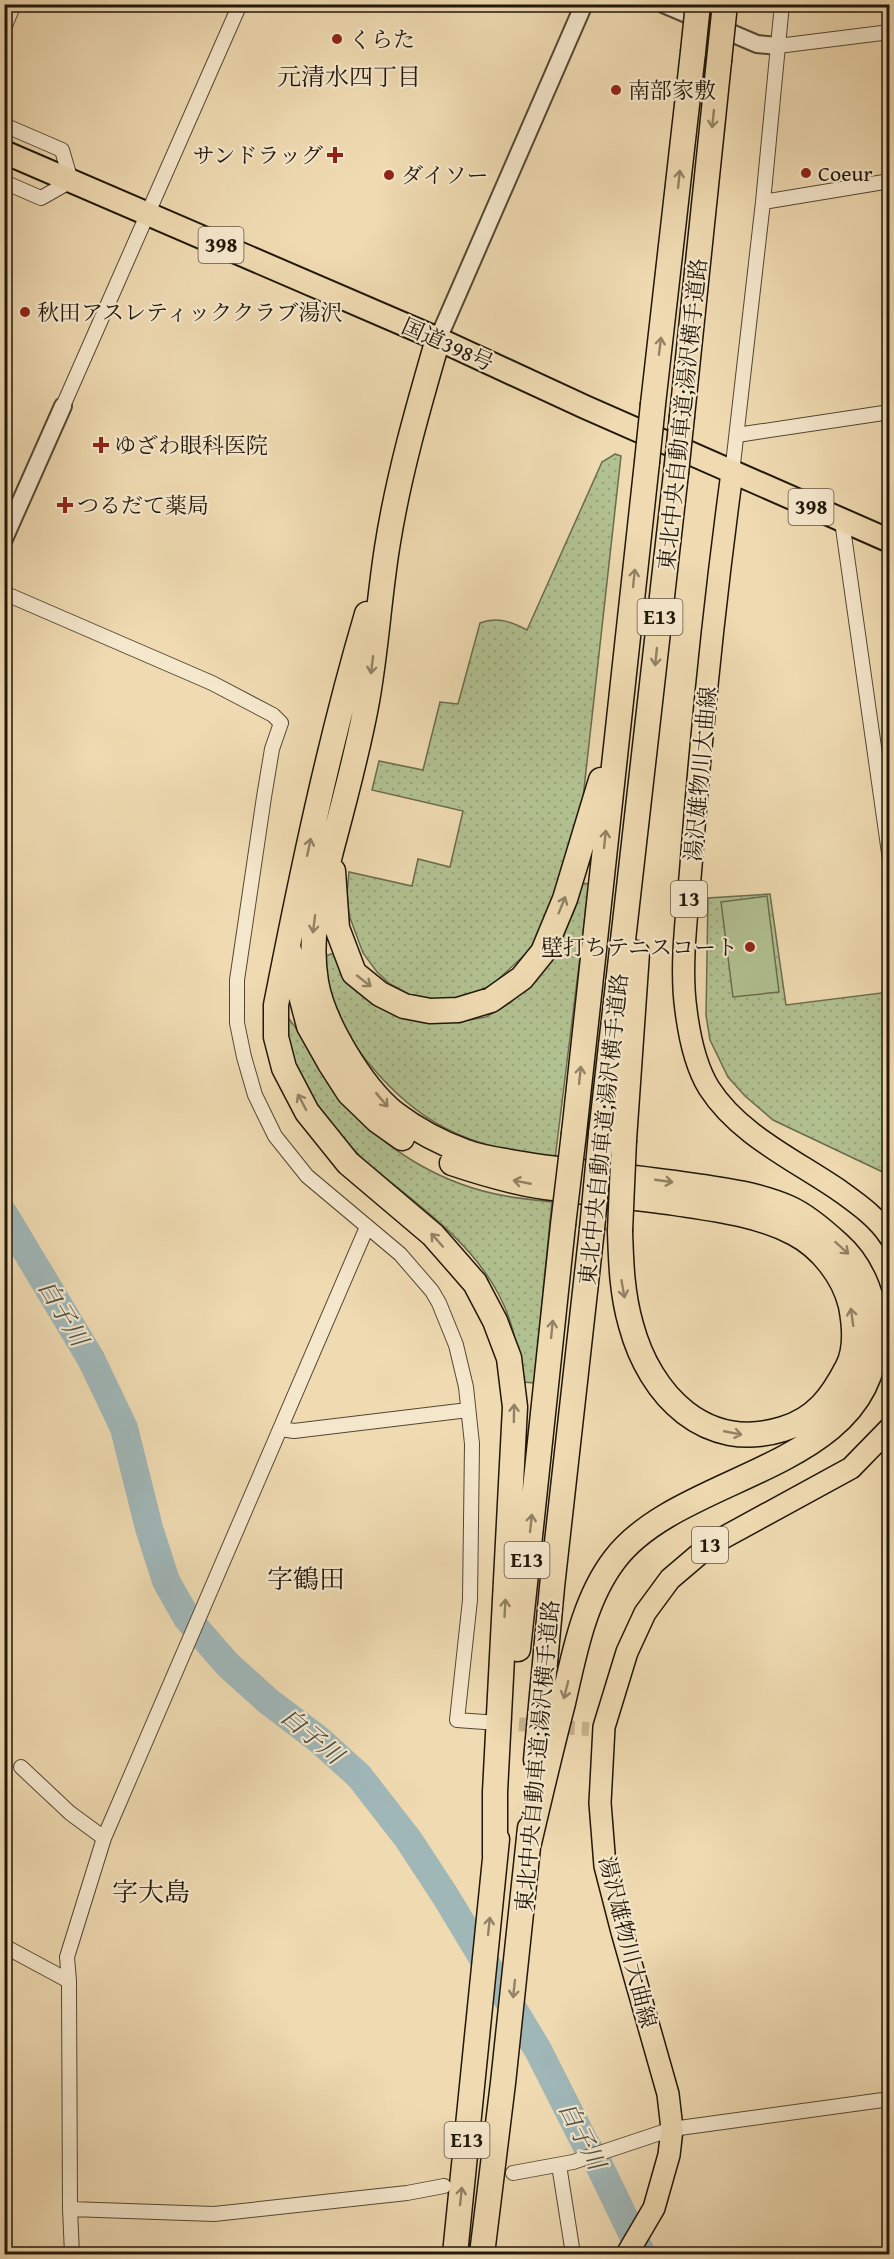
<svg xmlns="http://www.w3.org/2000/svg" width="894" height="2259" font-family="'Gentium Book Plus','Noto Serif JP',serif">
  <defs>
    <pattern id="green-dots" width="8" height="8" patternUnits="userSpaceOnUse" patternTransform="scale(1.5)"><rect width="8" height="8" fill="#b2c191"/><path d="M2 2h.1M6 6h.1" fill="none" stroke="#99a57c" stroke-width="1.8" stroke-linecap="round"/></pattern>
  </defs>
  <rect width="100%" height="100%" fill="#efdab1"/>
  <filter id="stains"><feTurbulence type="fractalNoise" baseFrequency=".00333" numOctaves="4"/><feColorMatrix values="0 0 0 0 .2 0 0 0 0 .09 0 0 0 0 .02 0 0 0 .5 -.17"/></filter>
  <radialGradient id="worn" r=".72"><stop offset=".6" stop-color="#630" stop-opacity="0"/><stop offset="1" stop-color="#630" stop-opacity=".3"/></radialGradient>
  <path fill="url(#green-dots)" stroke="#6a6c4d" stroke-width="1.5" d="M615,454L621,456L581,816L543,929L530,950L492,985L471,995L449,1000H430L409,994L390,984L377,972L363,953L349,915L347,894L349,872L412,886L418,859L450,867L463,811L372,790L379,761L423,770L440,702L458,704L480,623C497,616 512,622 527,630L602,462Z
    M582,883L589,884L555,1159C479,1146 431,1134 378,1074C359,1053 344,1032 334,1006C328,990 326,972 323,957L334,953L347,976L457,1022L486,1017L510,1003L531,983L549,956L573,914Z
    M770,894L786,1005L889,992V1175L773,1120L745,1096L728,1077L710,1040L706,1015L708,898Z
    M282,1010C307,1039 323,1074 347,1104C386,1152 446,1186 506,1196C521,1199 537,1200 552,1202L534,1383L523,1382C518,1352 514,1323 499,1295C468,1236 411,1201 362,1158C333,1131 293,1076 285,1037C283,1028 283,1019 282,1010Z"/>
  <path fill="#b2c191" stroke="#6a6c4d" stroke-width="1.5" d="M767,896L779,992L733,997L721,902Z"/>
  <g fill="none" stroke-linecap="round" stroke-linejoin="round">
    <path stroke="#a0b7b8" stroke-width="28" d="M4,1214L91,1359L124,1428L149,1528L166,1581L187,1618L228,1665L268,1701L318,1739L359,1776L408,1839L446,1897L538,2050L585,2143L597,2161L642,2254"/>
    <path stroke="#c6b38f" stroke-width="14" stroke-dasharray="14 7" stroke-linecap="butt" d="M498,1723L589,1729"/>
    <defs>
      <path id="minor" d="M4,28L14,4
        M778,46L890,32
        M4,125L62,150L71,181L41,198L4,182
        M763,202L890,181
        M63,406L240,4
        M737,435L890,412
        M732,473L763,202L782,4
        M842,521L890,860
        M4,593L212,683L273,715L281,723L272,749L264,797L237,980V1023L244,1057L255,1095L275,1136L307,1176L400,1254L432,1291L439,1303L456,1345L466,1387L472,1444L470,1600L457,1720L498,1723
        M281,1429L294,1431L468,1410
        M21,1767L70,1813L104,1838
        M4,1946L69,1981
        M559,2165L573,2254
        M513,2173L573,2162L672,2129L890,2099
        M70,2209L214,2214L407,2193L444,2186
        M72,2254L70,2209L69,1981L67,1957L104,1838L367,1227"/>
      <path id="tertiary" d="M663,4L757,44L778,46
        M438,339L584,4
        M4,539L63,406"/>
      <path id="primary" d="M732,473C715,598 702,725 692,852C689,901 679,961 686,1010C689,1034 696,1067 709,1088C739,1135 795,1160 840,1191C858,1204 878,1218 890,1237
        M627,2254L654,2208L669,2155L672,2129L668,2094L622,1932L605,1866L600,1803L604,1727L627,1652L645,1613L670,1579L710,1545L851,1468L890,1428"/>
      <path id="trunk" d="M4,152L438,339L585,407L890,541"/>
      <path id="motorway" d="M438,339C418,408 398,477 387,548C379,599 376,651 367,701C358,751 344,802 331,851C320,898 308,933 316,982C323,1023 362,1087 394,1113C415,1129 441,1143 466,1152C481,1158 500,1160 516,1163C573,1173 632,1176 689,1185C723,1190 757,1194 789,1208C807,1216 824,1231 838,1244C863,1266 877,1303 876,1337C873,1471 681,1472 615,1559C584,1599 574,1655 563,1703C551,1749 540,1796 529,1843
        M653,404L693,52
        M682,416L719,61
        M367,614C329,743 302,873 276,1005V1037L284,1068L307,1112L348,1163L433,1235L475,1283L495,1321L509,1358L515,1407L495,1792V1855
        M333,871L337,928L354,973L380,994L404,1006L430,1011L458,1010L491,1000L522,978L543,952L565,899L601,780
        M289,950L309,1026L331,1065L349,1093L378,1121L402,1138
        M574,1133L647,462
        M601,1134L676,473
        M624,1140L637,953
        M452,1163C482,1173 512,1182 544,1187C588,1193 632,1197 675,1203C715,1209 758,1214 794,1233C821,1247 844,1276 851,1306C855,1327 857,1350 847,1368C832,1397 816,1419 783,1429C706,1453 650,1396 631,1325C622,1294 621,1263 620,1231
        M518,1649L563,1225
        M536,1760L552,1587L592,1229
        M455,2254L497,1839
        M482,2254L503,2083L530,1828"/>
    </defs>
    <use href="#minor" stroke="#544833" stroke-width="16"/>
    <use href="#tertiary" stroke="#544833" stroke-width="20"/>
    <use href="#primary" stroke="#211709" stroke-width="24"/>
    <use href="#trunk" stroke="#211709" stroke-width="26"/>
    <use href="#motorway" stroke="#211709" stroke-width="27"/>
    <use href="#minor" stroke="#f5e7cc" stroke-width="14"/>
    <use href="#tertiary" stroke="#f5e7cc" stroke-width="16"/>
    <use href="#primary" stroke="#efdab1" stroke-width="21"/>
    <use href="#trunk" stroke="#efdab1" stroke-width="22"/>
    <use href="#motorway" stroke="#efdab1" stroke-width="24"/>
    <defs>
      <path id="motorway-bridge" d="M693,52L698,4
        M719,61L725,4
        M647,462L653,404
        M676,473L682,416
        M563,1225L574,1133
        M592,1229L601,1134
        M620,1231L624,1140"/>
    </defs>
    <use href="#motorway-bridge" stroke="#211709" stroke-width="27" stroke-linecap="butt"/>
    <use href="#motorway-bridge" stroke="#efdab1" stroke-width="24"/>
  </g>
  <defs><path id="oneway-shaft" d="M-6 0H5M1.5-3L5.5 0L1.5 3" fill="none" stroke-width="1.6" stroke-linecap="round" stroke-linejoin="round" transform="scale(1.5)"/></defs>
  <g stroke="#928265">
    <use href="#oneway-shaft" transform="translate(713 119) rotate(96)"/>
    <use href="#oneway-shaft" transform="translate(679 179) rotate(-84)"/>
    <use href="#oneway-shaft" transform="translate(660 346) rotate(-83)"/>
    <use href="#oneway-shaft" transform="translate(634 578) rotate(-84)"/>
    <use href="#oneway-shaft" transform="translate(656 657) rotate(96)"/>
    <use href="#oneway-shaft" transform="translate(372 665) rotate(97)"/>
    <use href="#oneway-shaft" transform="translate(605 839) rotate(-84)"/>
    <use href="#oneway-shaft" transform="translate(309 847) rotate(-78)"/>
    <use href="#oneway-shaft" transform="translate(562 905) rotate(-68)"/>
    <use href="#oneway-shaft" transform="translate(314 924) rotate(97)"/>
    <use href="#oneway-shaft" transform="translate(364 981) rotate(38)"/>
    <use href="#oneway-shaft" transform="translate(580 1075) rotate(-84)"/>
    <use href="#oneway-shaft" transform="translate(382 1100) rotate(50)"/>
    <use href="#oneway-shaft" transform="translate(302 1102) rotate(-118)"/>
    <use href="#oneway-shaft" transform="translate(664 1181) rotate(8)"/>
    <use href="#oneway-shaft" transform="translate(522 1182) rotate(-169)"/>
    <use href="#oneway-shaft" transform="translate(437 1240) rotate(-132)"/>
    <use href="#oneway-shaft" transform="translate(842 1248) rotate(42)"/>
    <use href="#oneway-shaft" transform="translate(623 1289) rotate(80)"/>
    <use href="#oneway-shaft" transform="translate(852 1317) rotate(-98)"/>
    <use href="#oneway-shaft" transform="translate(552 1329) rotate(-84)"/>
    <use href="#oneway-shaft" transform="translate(514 1413) rotate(-89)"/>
    <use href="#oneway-shaft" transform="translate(733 1433) rotate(11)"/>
    <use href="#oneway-shaft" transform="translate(531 1523) rotate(-84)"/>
    <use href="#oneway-shaft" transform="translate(505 1608) rotate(-87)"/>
    <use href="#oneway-shaft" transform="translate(566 1690) rotate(104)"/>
    <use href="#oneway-shaft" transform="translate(489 1926) rotate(-84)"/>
    <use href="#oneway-shaft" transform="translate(514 1989) rotate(96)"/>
    <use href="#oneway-shaft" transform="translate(461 2196) rotate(-84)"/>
  </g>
  <g fill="#8f2418" stroke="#f5e7cc" stroke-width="2">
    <circle cx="337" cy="39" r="6"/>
    <circle cx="616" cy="90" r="6"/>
    <path d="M332 146h6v6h6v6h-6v6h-6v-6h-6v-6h6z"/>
    <circle cx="806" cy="173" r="6"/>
    <circle cx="389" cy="175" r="6"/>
    <circle cx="25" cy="312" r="6"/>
    <path d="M98 436h6v6h6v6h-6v6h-6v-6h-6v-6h6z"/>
    <path d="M62 496h6v6h6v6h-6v6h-6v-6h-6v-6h6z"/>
    <circle cx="750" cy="947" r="6"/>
  </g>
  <g text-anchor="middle" stroke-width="4.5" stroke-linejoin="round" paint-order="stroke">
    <g fill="#f5e7cc" stroke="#615544" stroke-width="1.5">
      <rect x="198.5" y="227" width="45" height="36" rx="4.5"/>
      <rect x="788.5" y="489" width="45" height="36" rx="4.5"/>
      <rect x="637.5" y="599" width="45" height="36" rx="4.5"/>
      <rect x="671" y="881" width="36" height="36" rx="4.5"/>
      <rect x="692" y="1527" width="36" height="36" rx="4.5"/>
      <rect x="504.5" y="1542" width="45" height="36" rx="4.5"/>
      <rect x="444.5" y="2122" width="45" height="36" rx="4.5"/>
    </g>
    <g font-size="21" font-weight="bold" fill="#211709">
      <text x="221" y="252">398</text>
      <text x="811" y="514">398</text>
      <text x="660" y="624">E13</text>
      <text x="689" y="906">13</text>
      <text x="710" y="1552">13</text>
      <text x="527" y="1567">E13</text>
      <text x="467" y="2147">E13</text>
    </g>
    <g font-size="22" fill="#211709" stroke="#f5e7cc" text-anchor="start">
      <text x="349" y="47">くらた</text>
      <text x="628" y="98">南部家敷</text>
      <text x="323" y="163" text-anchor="end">サンドラッグ</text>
      <text x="818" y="181">Coeur</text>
      <text x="401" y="183">ダイソー</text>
      <text x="37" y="320">秋田アスレティッククラブ湯沢</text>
      <text x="114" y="453">ゆざわ眼科医院</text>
      <text x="77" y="513">つるだて薬局</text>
      <text x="738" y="955" text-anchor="end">壁打ちテニスコート</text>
    </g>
    <g font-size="22" fill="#211709" stroke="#f5e7cc">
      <text transform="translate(448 344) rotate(24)" y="8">国道398号</text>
      <text transform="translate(682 414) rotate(-84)" y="8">東北中央自動車道;湯沢横手道路</text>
      <text transform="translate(700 774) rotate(-85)" y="8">湯沢雄物川大曲線</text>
      <text transform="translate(603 1129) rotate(-84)" y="8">東北中央自動車道;湯沢横手道路</text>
      <text transform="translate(537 1756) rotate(-85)" y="8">東北中央自動車道;湯沢横手道路</text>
      <text transform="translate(628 1942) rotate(76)" y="8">湯沢雄物川大曲線</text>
    </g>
    <g font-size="24" fill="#211709" stroke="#f5e7cc">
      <text x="349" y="85">元清水四丁目</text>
    </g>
    <g font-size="24" font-style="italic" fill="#4d4f46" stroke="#f5e7cc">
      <text transform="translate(63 1313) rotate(59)" y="8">白子川</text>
      <text transform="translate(312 1736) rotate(40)" y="8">白子川</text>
      <text transform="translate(582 2136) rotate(63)" y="8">白子川</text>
    </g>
    <g font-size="26" fill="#211709" stroke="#f5e7cc">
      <text x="306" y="1588">字鶴田</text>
      <text x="151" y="1901">字大島</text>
    </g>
  </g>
  <rect width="894" height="2259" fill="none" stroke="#efdab1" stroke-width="24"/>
  <rect x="6" y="6" width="882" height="2247" fill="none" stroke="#211709" stroke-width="3"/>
  <rect x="12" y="12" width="870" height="2235" fill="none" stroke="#211709" stroke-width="1.5"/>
  <rect width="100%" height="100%" filter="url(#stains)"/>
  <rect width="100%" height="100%" fill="url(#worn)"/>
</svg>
